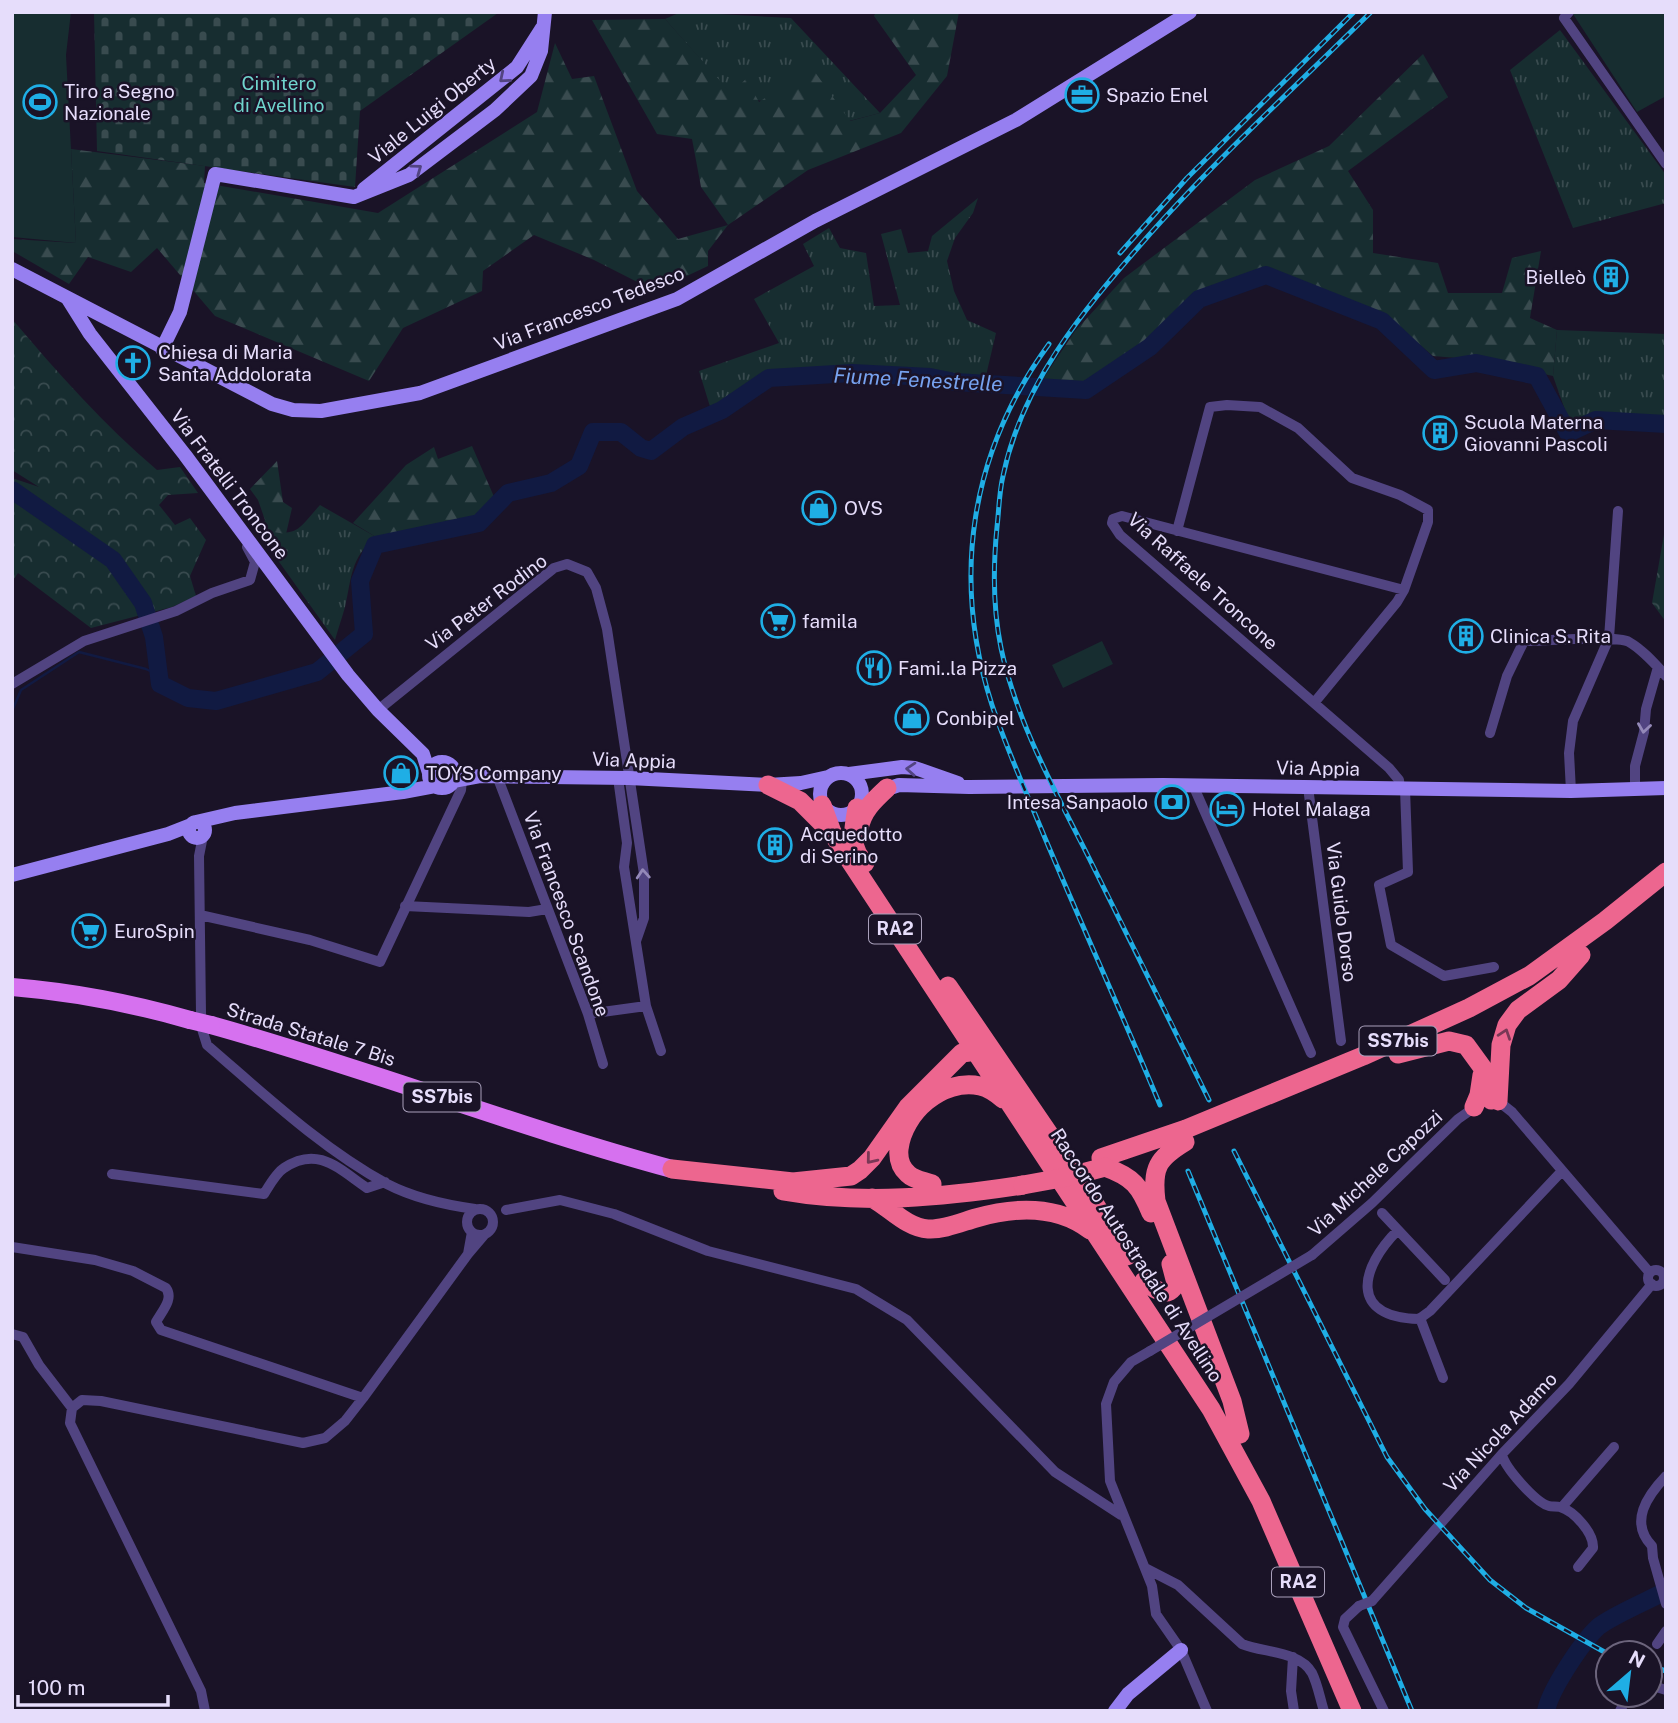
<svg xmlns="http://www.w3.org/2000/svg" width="1678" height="1723" font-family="'Public Sans',sans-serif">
  <defs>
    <pattern id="grass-tufts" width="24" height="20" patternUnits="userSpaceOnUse" patternTransform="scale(1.75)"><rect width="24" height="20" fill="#172d30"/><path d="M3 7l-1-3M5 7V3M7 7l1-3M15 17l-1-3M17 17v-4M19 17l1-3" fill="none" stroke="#394b4f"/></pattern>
    <pattern id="forest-firs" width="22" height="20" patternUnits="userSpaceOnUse" patternTransform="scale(1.75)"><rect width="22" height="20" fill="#172d30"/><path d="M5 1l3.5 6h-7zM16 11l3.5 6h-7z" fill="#394b4f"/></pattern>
    <pattern id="cemetery-stones" width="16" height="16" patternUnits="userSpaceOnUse" patternTransform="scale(1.75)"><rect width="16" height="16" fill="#172d30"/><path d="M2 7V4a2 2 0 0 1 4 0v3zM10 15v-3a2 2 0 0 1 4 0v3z" fill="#394b4f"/></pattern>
    <pattern id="park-crowns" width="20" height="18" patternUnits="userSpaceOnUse" patternTransform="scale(1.75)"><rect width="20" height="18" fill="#172d30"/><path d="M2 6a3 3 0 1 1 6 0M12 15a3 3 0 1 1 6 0" fill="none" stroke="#394b4f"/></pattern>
  </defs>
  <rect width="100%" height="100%" fill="#1a1327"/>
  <path fill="url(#grass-tufts)" d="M681,12L791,18L880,113L849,121L731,94L665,19Z
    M1560,30L1666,175V203L1573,228L1510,70Z
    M978,198L973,213L955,238L947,261L954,291L967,320L996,333L984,384L955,382L930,377L852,373L769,378L712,413L699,371L779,343L754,299L814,266L803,244L829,228L840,248L866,253L874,306L900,305L881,234L901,229L908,253L928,251L932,236Z
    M1557,330L1666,334V421L1597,416L1571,427L1553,376Z
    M320,505L376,537C350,558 352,577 345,607C342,618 338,629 335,640L272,552L260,530C299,536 295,533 320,505Z"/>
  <path fill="url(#forest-firs)" d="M876,12H959L947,76L901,133L808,170L728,225L708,251V266L655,291L594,260L534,235L483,271L482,291L403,328L369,381L215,316L157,248L131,272L88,257L69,284L14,252L12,239L76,243L71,149L205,166L204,183L378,213L537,112L555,43L572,79L594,76L637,191L678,239L728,225L701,187L692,139L657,134L592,20L665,19L731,93L746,79L759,102L812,68L850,121L880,113L916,75L874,16Z
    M1423,54L1448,97L1348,171L1373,210V253L1438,263L1448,293H1502L1512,258L1541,251L1530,318L1557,330L1553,376L1481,360L1433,356L1387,317L1268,273L1201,296L1156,336L1086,385H1039L1075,331L1124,278L1255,180L1329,146Z
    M472,446L495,499L465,523L376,537L353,523L406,465L434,447L438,459Z
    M277,461L283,502L292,508L286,534L260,530L265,520L258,500L250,489Z"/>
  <path fill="url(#cemetery-stones)" d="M94,12H505L498,13L360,111L355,187L97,151Z"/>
  <path fill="url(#park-crowns)" d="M12,319C57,372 104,425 157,470L180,467L198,493L168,495L159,505L175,525L190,518L206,540L190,576L196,596L172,607L91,628L18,573L12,582V478L39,487L12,470Z
    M1666,523V622L1652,603Z"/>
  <path fill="#172d30" d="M12,12H71L66,55L76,243L12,237Z
    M1574,12H1666V96L1637,112L1573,14Z
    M1102,641L1113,664L1063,688L1052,665Z"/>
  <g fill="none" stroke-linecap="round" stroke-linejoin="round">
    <path stroke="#111a42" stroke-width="2.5" d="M12,711L21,690L79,652L146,669L158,675"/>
    <path stroke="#111a42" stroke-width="18" d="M12,490L113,560L143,603L154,637L160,684L188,698L216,701L317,672L364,634L360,581L375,545L479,523L508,493L551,483L579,466L593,432H621L641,448L651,451L683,427L722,410L769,378L852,373L930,377L955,382L1086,390L1150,347L1199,299L1266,275L1382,321L1434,370L1476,363L1537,376L1568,433L1596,420L1666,424
      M1546,1711C1550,1690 1582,1642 1598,1627C1611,1616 1649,1600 1666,1591"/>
    <path stroke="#514481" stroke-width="10" d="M1569,12L1564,18L1666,164
      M1177,531L1210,407L1227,405L1260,407L1298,428L1352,478L1400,495L1428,510V522L1404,590L1397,602L1314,703
      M12,684L84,641L176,611L212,593L250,580L255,562L247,547
      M378,710L554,568L567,564L587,572L596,588L607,629L644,874V918L636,941
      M1490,733L1507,676L1524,641C1543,641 1617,635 1629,642C1643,650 1655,664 1666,676
      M497,776L588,1014L603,1064
      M618,778L627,843L624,867L646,1006L661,1051
      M1193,785L1311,1053
      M1308,787L1341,1041
      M1400,788L1399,780L1389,768L1120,535L1112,523L1113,519L1122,516L1404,590
      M1405,789L1408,872L1379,885L1391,945L1444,976L1494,967
      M1635,789V766L1644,732L1646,709L1658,667
      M1571,791L1569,753L1573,721L1609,638L1618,511
      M405,906L529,912L547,909
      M200,915L310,940L380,962L461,790L462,780
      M201,1014L199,856L203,836
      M588,1014L646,1006
      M202,1029L207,1045C264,1094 321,1148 387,1184C414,1198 446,1205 475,1209
      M1493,1101H1498L1512,1112L1650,1273
      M112,1174L264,1194C269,1186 276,1173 284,1168C318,1145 339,1169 367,1188L385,1182
      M467 1222a13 13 0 1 1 26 0a13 13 0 1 1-26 0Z
      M506,1210L560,1200L614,1214L708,1251L856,1289L907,1320L1055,1472L1121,1515
      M1382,1213L1445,1280
      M1398,1230C1360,1268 1348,1317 1419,1319L1430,1311L1562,1171
      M472,1232L468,1254L485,1234
      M12,1247L95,1260L133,1271L166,1288C174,1299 162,1311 156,1322L161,1330L363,1398
      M1312,1255L1372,1203L1458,1119L1478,1105
      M1648 1278a8 8 0 1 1 16 0a8 8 0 1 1-16 0Z
      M1420,1318L1443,1378
      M12,1334L23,1337L39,1365L72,1408
      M1150,1351L1131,1362L1114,1382L1106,1404L1110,1481L1152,1586L1156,1614L1181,1650L1207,1711
      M1502,1454C1504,1467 1536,1503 1549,1506C1552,1507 1556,1506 1560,1507C1574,1511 1594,1533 1593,1548L1578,1567
      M1562,1507L1614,1447
      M1652,1546C1629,1522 1647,1496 1666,1476
      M1652,1546L1653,1558L1666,1604
      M1145,1568L1178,1585L1242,1644C1264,1653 1300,1651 1312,1673C1318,1685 1320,1699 1324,1711
      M1372,1601L1502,1454L1569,1384L1652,1284
      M1359,1606L1345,1619L1343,1627L1384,1711
      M1657,1644L1666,1631
      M1293,1657L1291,1691L1294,1711
      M1650,1685L1666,1690
      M205,1711L201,1691L70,1423L72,1408L82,1400L101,1401L303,1443L325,1438L345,1421L363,1398L468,1254
      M1620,1711L1628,1695"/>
    <path stroke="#967ff0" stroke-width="14" d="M364,189L517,67L542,28
      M12,269L272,404L293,410L321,411L420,393L677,299L815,221L1016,120L1190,12
      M68,299L90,334L185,455L348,675L378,710L423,754L429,773
      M162,349L180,312L215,174L354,197L409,175L495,110L531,76L541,51L545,12
      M429 775a13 13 0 1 1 26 0a13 13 0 1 1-26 0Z
      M820 794a21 21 0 1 1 42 0a21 21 0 1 1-42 0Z
      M849,774L902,767L915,768L958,783
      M453,781L480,776L629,778L768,785L801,783L828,777
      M881,791L899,785L969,787L1163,785L1571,791L1666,788
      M189 830a8 8 0 1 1 16 0a8 8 0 1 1-16 0Z
      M196,822L235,813L403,792L435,786
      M12,875L168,834L191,825
      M1115,1711L1128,1694L1181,1650"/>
    <path stroke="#d671ef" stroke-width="18" d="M12,987C74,992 131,1003 190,1020
      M211,1025C366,1068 517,1127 672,1169"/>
    <path stroke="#ed668f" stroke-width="19" d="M768,785L800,801L826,827
      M822,805L832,832L841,847L1211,1409L1261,1501L1352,1711
      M857,808C854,828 848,847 865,863
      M859,829C862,811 874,800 887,788
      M948,986L1075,1172L1127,1256
      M1398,1054L1449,1041L1466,1045L1482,1067L1491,1100
      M1498,1101L1501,1045L1507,1025L1518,1010L1559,980L1581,955
      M1474,1107L1479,1095L1482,1075
      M1185,1142C1157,1159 1152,1168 1156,1201L1232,1401L1240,1434
      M1101,1158L1186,1129L1363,1056L1469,1008L1529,976L1605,921L1666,872
      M1105,1167C1133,1177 1140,1186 1151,1213
      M672,1169L793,1182L851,1176L860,1170L872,1158L908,1107L962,1053L984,1050
      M932,1184C924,1181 914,1180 908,1174C900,1167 898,1159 899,1149C903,1113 942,1078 980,1086C989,1088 996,1093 1003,1099
      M783,1191C862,1205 945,1197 1023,1185
      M872,1198C889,1207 907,1228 928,1229C943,1230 962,1222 976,1218C1014,1207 1057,1205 1090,1230
      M1144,1281C1155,1290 1169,1300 1176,1283L1171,1264"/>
    <defs>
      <path id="rail" d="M1120,253L1187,178L1354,12
        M1049,344C970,452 951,578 992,705C1007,750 1027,794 1045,838C1083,928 1123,1016 1160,1105
        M1209,1100C1169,1018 1128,936 1087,854C1054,789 1016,720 1001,648C993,609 993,567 997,527C999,510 999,493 1003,476C1022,384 1081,313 1142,243C1213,162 1294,88 1371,12
        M1234,1151L1387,1457L1425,1509L1490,1580L1526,1608L1608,1654
        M1188,1171L1412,1711
        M1650,1666L1666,1671"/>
    </defs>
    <use href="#rail" stroke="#1faee5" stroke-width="5"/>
    <use href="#rail" stroke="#1a1327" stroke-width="2.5" stroke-dasharray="8" stroke-linecap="butt"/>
    <path stroke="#514481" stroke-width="10" d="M1150,1351L1312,1255
      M1359,1606L1372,1601"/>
    <path stroke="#d671ef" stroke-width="18" d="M190,1020L211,1025"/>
    <path stroke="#ed668f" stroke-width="19" d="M1023,1185L1067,1177L1105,1167"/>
  </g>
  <defs><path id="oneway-chevron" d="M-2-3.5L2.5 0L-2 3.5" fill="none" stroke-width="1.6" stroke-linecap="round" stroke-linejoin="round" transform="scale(1.75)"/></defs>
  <g stroke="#524481">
    <use href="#oneway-chevron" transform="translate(504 78) rotate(140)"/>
    <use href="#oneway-chevron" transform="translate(417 169) rotate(-36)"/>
    <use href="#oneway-chevron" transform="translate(911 769) rotate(-176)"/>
  </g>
  <g stroke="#9489b8">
    <use href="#oneway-chevron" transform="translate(1644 728) rotate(98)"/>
    <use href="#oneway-chevron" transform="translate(643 874) rotate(-94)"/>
  </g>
  <g stroke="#793856">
    <use href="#oneway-chevron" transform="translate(1505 1034) rotate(-71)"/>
    <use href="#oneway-chevron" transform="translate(871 1159) rotate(129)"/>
  </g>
  <defs>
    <symbol id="office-ring" viewBox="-11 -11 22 22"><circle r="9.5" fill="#1a1327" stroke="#1faee5" stroke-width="1.5"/><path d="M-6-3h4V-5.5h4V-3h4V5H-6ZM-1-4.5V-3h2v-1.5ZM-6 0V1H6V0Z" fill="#1faee5"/></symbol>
    <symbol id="stadium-ring" viewBox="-11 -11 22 22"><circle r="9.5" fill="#1a1327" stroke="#1faee5" stroke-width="1.5"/><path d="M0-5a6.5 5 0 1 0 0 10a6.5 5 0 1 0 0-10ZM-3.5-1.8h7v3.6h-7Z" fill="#1faee5"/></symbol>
    <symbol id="building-ring" viewBox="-11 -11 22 22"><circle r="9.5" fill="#1a1327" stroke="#1faee5" stroke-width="1.5"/><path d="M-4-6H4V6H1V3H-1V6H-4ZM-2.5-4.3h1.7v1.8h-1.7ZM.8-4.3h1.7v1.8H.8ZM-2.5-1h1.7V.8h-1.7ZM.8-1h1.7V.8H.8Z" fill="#1faee5"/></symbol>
    <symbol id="church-ring" viewBox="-11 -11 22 22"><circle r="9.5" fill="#1a1327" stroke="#1faee5" stroke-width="1.5"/><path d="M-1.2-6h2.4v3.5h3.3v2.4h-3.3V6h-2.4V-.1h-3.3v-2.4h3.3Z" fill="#1faee5"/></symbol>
    <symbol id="shop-ring" viewBox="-11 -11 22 22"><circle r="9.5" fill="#1a1327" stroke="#1faee5" stroke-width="1.5"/><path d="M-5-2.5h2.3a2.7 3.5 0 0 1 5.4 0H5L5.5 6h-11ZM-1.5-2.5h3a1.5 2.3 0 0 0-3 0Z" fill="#1faee5"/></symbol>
    <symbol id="supermarket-ring" viewBox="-11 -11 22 22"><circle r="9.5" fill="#1a1327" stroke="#1faee5" stroke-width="1.5"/><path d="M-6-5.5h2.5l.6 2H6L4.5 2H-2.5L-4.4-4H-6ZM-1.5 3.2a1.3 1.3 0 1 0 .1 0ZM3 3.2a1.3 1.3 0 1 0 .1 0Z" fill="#1faee5"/></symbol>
    <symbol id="restaurant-ring" viewBox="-11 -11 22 22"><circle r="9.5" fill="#1a1327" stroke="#1faee5" stroke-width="1.5"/><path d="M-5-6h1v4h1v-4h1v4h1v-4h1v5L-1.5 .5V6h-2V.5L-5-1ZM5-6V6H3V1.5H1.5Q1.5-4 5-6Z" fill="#1faee5"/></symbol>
    <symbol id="bank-ring" viewBox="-11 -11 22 22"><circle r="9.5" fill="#1a1327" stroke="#1faee5" stroke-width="1.5"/><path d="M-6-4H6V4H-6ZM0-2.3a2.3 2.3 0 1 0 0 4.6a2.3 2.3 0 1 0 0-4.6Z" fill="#1faee5"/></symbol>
    <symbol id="hotel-ring" viewBox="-11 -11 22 22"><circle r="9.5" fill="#1a1327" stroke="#1faee5" stroke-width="1.5"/><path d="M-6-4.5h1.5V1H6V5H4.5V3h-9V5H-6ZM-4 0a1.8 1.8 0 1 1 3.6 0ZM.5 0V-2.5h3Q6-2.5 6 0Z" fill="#1faee5"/></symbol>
  </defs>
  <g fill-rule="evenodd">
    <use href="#office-ring" x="1063" y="76" width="38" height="38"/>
    <use href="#stadium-ring" x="21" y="83" width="38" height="38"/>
    <use href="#building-ring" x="1592" y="258" width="38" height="38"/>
    <use href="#church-ring" x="114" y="344" width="38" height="38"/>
    <use href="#building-ring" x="1421" y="414" width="38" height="38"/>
    <use href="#shop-ring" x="800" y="489" width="38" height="38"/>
    <use href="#supermarket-ring" x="759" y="602" width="38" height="38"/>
    <use href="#building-ring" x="1447" y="617" width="38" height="38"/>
    <use href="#restaurant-ring" x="855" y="649" width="38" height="38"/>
    <use href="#shop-ring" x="893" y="699" width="38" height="38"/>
    <use href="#shop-ring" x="382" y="754" width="38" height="38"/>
    <use href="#bank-ring" x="1153" y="783" width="38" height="38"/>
    <use href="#hotel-ring" x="1208" y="790" width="38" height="38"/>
    <use href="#building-ring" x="756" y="826" width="38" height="38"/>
    <use href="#supermarket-ring" x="70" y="912" width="38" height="38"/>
  </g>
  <g text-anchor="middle" stroke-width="5" stroke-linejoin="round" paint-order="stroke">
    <g fill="#1a1327" stroke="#a9a0bb" stroke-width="2">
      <rect x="869" y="914.5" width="52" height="29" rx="5"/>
      <rect x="1359.5" y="1026.5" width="77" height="29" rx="5"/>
      <rect x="403.5" y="1082.5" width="77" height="29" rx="5"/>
      <rect x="1272" y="1567.5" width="52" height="29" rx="5"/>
    </g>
    <g font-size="18" font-weight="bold" fill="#e6ddfb">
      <text x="895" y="935">RA2</text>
      <text x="1398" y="1047">SS7bis</text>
      <text x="442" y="1103">SS7bis</text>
      <text x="1298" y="1588">RA2</text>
    </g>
    <g font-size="19" fill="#70d4cd" stroke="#1a1327">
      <text x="279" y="90">Cimitero<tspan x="279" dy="22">di Avellino</tspan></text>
    </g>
    <g font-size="19" fill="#e6ddfb" stroke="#1a1327" text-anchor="start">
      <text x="64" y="98">Tiro a Segno<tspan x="64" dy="22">Nazionale</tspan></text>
      <text x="1106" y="102">Spazio Enel</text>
      <text x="1586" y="284" text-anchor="end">Bielleò</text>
      <text x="158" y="359">Chiesa di Maria<tspan x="158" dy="22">Santa Addolorata</tspan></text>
      <text x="1464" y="429">Scuola Materna<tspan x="1464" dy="22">Giovanni Pascoli</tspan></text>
      <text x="844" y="515">OVS</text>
      <text x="802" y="628">famila</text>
      <text x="1490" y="643">Clinica S. Rita</text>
      <text x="898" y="675">Fami..la Pizza</text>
      <text x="936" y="725">Conbipel</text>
      <text x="426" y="780">TOYS Company</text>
      <text x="1148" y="809" text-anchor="end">Intesa Sanpaolo</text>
      <text x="1252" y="816">Hotel Malaga</text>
      <text x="800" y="841">Acquedotto<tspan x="800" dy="22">di Serino</tspan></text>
      <text x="114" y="938">EuroSpin</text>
    </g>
    <g font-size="19" fill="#e6ddfb" stroke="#1a1327">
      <text transform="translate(432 110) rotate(-39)" y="7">Viale Luigi Oberty</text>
      <text transform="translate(589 308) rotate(-21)" y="7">Via Francesco Tedesco</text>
      <text transform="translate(230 484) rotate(53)" y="7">Via Fratelli Troncone</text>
      <text transform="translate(1203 581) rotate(42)" y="7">Via Raffaele Troncone</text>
      <text transform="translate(486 602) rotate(-37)" y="7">Via Peter Rodino</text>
      <text transform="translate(634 760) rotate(2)" y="7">Via Appia</text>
      <text transform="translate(1318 768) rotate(1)" y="7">Via Appia</text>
      <text transform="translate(1342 912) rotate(83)" y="7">Via Guido Dorso</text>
      <text transform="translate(567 914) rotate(70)" y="7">Via Francesco Scandone</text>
      <text transform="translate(311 1034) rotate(17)" y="7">Strada Statale 7 Bis</text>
      <text transform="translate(1375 1173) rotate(-43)" y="7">Via Michele Capozzi</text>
      <text transform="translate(1137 1255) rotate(57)" y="7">Raccordo Autostradale di Avellino</text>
      <text transform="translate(1500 1432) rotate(-47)" y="7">Via Nicola Adamo</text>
    </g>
    <g font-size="21" font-style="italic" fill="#77a2ef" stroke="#1a1327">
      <text transform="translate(918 380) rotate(3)" y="7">Fiume Fenestrelle</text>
    </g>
  </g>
  <rect width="1678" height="1723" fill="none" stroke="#e6ddfb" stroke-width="28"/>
  <g transform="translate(1629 1674) rotate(28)"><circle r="33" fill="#1a1327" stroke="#6c647c" stroke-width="2"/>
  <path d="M0-5L12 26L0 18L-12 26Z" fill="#1faee5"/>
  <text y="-10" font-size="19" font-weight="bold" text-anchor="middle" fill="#e6ddfb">N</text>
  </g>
  <path d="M18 1695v10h150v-10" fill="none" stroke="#e6ddfb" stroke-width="3.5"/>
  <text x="28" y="1695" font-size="21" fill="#e6ddfb" stroke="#1a1327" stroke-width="5" paint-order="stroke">100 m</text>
</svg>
